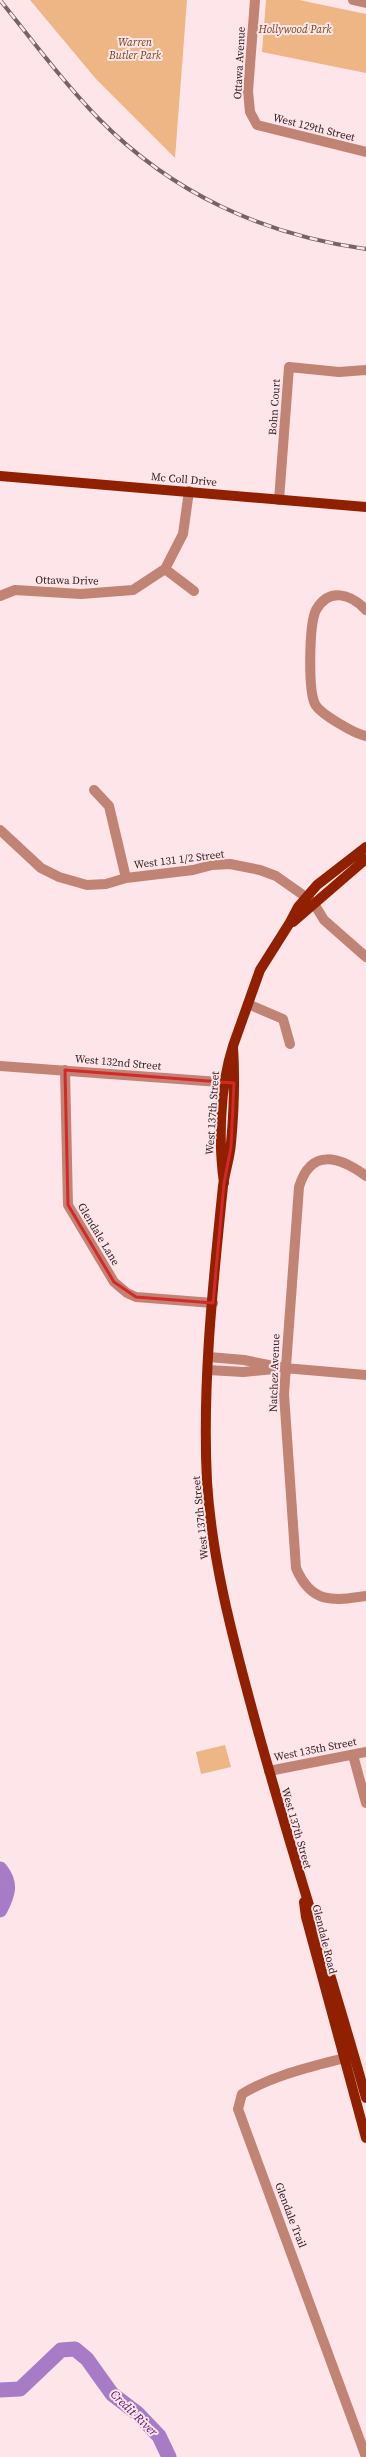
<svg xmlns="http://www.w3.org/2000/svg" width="366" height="2457" font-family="'Source Serif 4',serif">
  <rect width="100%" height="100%" fill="#fee5e9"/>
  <path fill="#edb684" d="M30,0H187L175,158L96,79Z
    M266,0H299L366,14V73L262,52Z
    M225,1745L231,1767L201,1774L196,1752Z"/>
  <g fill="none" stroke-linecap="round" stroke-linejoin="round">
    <path stroke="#a87bc7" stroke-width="15" d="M0,1869C12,1884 8,1894 0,1910
      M0,2390L20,2389L61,2350L75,2349L87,2359L112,2394L137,2413L159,2436L169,2457"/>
    <path stroke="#c18374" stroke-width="10" d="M255,0L248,91L250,112L257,125L366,152
      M353,0L366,3
      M279,500L289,367L339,372L366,370
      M165,569L194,591
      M0,596L15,590L81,594L133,590L165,569L183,534L189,491
      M366,610C351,594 329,587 316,610C309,624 308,690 315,704C320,714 355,734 366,736
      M94,790L109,806L126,878
      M0,830L41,868L59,877L87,885L106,884L126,878L193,870L212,865L230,864L260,870L276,876L313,902L324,920L366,957
      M248,1004L283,1019L290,1044
      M0,1066L233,1083
      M65,1070L68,1205L114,1282L127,1293L136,1297L213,1303
      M366,1176C340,1157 311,1147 299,1187L284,1394L296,1568C311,1604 333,1601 366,1596
      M209,1357L244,1360L284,1368L366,1375
      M208,1370L243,1372L274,1369
      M353,1755L366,1803
      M269,1771L366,1752
      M352,2056C315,2066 275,2074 242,2094L238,2109L366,2457"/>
    <path stroke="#902000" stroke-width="10" d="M0,476L366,507
      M293,922L366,859
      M233,1046L260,970L289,924L298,907L317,885L366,847
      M224,1183C218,1141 220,1086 233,1046C235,1078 234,1111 231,1143C230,1158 225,1171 223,1186C213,1284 202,1384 207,1482C212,1560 232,1635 252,1709C287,1840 330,1968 366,2098
      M304,1902L306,1917L366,2138"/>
    <defs>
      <path id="rail" d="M0,0C32,40 63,82 99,119C173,194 262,234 366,249"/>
    </defs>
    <use href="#rail" stroke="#766367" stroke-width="4"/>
    <use href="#rail" stroke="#fee5e9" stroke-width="2.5" stroke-dasharray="8" stroke-linecap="butt"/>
  </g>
  <path fill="none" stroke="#d62828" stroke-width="3" stroke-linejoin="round" d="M65,1070L234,1083L231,1147L224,1183L213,1303L136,1297L114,1282L68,1205Z"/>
  <g text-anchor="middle" stroke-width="4" stroke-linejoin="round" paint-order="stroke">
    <g font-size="11" font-style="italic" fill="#754614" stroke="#fee5e9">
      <text x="295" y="33">Hollywood Park</text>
      <text x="135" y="46">Warren<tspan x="135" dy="13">Butler Park</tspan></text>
    </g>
    <g font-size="11" fill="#332326" stroke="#fee5e9">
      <text transform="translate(239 63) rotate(-87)" y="4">Ottawa Avenue</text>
      <text transform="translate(314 127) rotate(14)" y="4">West 129th Street</text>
      <text transform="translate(274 407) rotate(-86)" y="4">Bohn Court</text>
      <text transform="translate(184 479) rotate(5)" y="4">Mc Coll Drive</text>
      <text transform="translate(67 580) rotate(1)" y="4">Ottawa Drive</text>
      <text transform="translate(179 859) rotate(-7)" y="4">West 131 1/2 Street</text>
      <text transform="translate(118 1062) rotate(5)" y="4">West 132nd Street</text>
      <text transform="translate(212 1113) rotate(-86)" y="4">West 137th Street</text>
      <text transform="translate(99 1234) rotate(59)" y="4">Glendale Lane</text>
      <text transform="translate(274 1373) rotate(-88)" y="4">Natchez Avenue</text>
      <text transform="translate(200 1518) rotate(-96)" y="4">West 137th Street</text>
      <text transform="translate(315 1749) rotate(-11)" y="4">West 135th Street</text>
      <text transform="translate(297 1828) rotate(74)" y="4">West 137th Street</text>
      <text transform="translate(325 1939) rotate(76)" y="4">Glendale Road</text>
      <text transform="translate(291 2215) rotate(69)" y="4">Glendale Trail</text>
    </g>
    <g font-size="12" font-style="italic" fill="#4f126f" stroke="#fee5e9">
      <text transform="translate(134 2413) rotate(44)" y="4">Credit River</text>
    </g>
  </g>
</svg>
